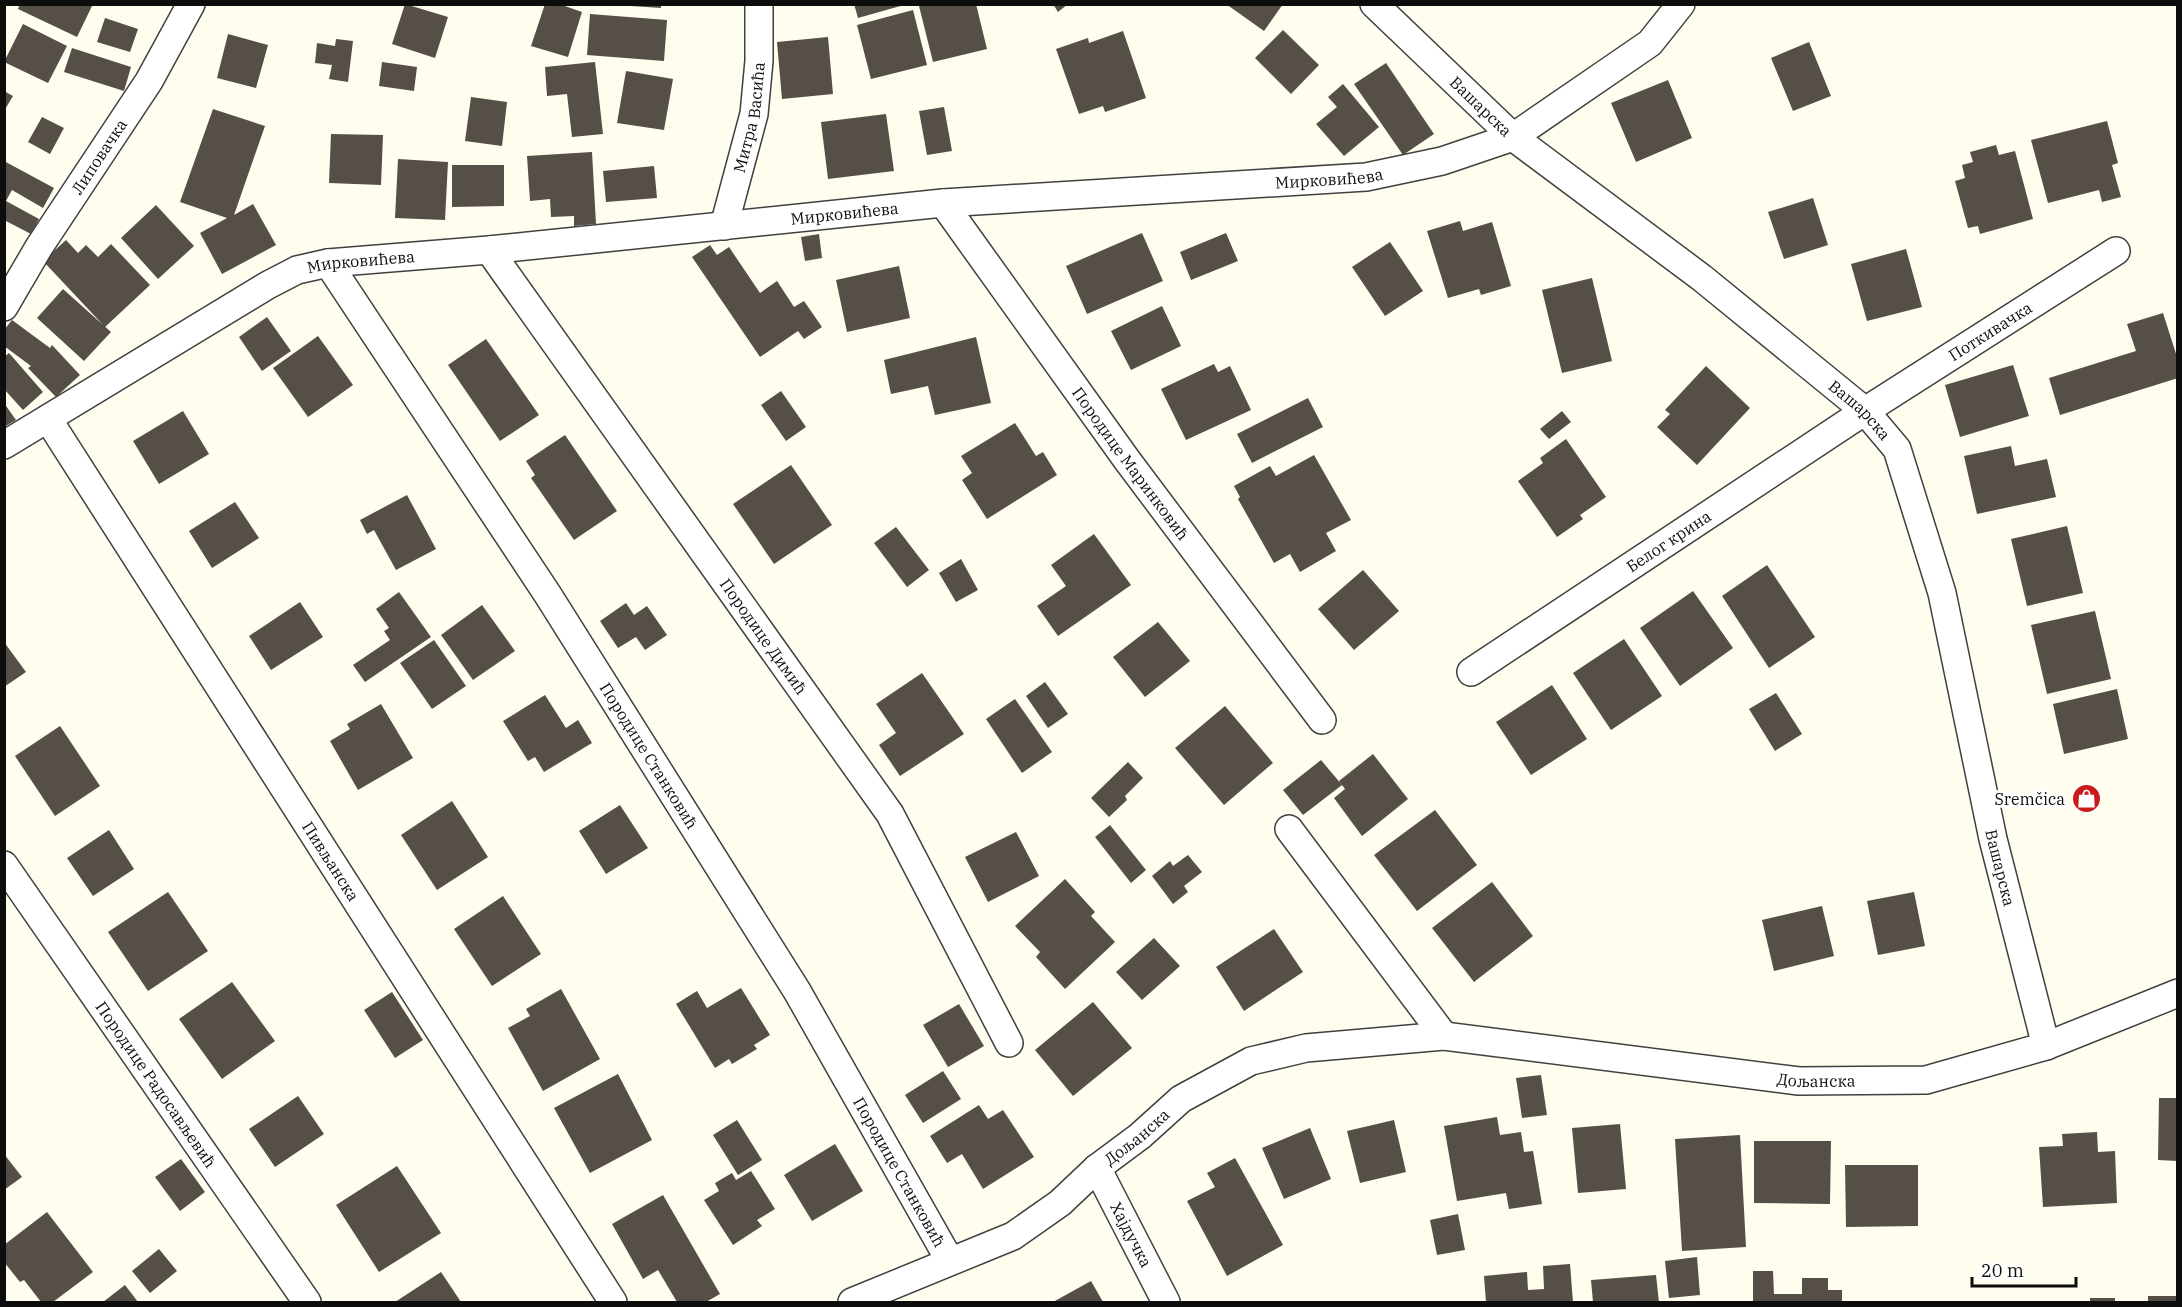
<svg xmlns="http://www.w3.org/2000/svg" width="2182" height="1307" font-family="'IBM Plex Serif',serif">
  <rect width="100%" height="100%" fill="#fffded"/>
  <path fill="#564f48" d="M20,4H93L77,37L18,9Z
    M405,4L448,17L435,58L392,44Z
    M545,4H559L582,12L568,57L531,46Z
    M631,4H661V8L631,6Z
    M854,4H904V5L858,18Z
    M925,4H976L987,49L933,62L919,6Z
    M1053,4H1068L1058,12Z
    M1226,4H1283L1264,31Z
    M913,10L927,65L871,79L857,25Z
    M590,14L667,20L664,61L587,55Z
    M105,18L138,29L130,52L97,42Z
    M23,24L67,46L48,83L4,62Z
    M1283,30L1319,65L1291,94L1255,58Z
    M1123,31L1146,98L1105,112L1103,106L1079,114L1056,49L1088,38L1089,43Z
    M228,34L268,45L256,88L217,78Z
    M828,37L833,94L782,99L777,42Z
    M336,39L353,41L348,82L329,79L332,65L315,63L317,43L335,46Z
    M1809,42L1831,96L1793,111L1771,58Z
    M72,48L131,67L124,91L64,72Z
    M382,62L417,67L414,91L379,86Z
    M595,62L603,134L572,137L567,94L547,96L545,67Z
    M1386,63L1434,134L1403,155L1354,84Z
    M626,71L673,79L664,130L617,123Z
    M1668,80L1692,138L1636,162L1611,103Z
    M1343,84L1379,127L1344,156L1316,124L1337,107L1328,97Z
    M4,91L13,96L4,111Z
    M471,97L507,102L502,146L465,141Z
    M944,107L952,151L927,155L919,111Z
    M213,109L265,126L234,215L253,204L276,245L222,274L200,233L227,218L180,202Z
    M886,114L894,171L828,179L821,122Z
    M42,117L64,128L50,154L28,142Z
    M2107,121L2118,163L2112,165L2121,197L2102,202L2099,190L2048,203L2031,140Z
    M331,134L383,135L381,185L329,183Z
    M1996,145L1999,155L2015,151L2033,219L1980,234L1978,226L1968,228L1955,181L1965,178L1962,165L1973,162L1970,152Z
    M592,152L596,224L574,226V216L551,217L550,199L530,201L527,156Z
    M398,159L448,162L445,220L395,218Z
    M4,161L54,188L43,208L12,190L6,201L39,219L31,234L4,220Z
    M452,165H504V206L452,207Z
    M654,166L657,198L606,202L603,171Z
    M1813,198L1828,245L1784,259L1768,212Z
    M156,205L194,246L158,279L121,238Z
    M1460,221L1463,231L1492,222L1511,286L1481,295L1479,289L1448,298L1427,231Z
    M1142,233L1163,281L1087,314L1066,266Z
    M1226,233L1238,261L1191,280L1180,252Z
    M819,234L822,258L805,261L801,237Z
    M66,240L78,253L86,245L98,257L111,244L150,285L105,327L43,261Z
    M1390,242L1423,291L1385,316L1352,267Z
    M710,245L717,255L729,247L760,293L777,281L794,307L804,301L822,327L804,339L798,331L760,357L692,257Z
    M1906,249L1922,307L1867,321L1851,264Z
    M899,266L910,318L847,332L836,280Z
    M1592,278L1612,361L1562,373L1542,290Z
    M63,289L111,332L84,361L37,318Z
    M1162,306L1181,346L1131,370L1111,331Z
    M2163,313L2178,360V378L2060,415L2049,378L2136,351L2127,324Z
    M267,317L291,351L262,371L239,337Z
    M12,320L50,348L52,345L80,375L56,397L28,368L31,366L4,346V330Z
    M318,336L353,385L308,417L273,368Z
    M976,337L991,403L935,415L928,386L891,394L884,360Z
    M486,339L539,415L500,441L448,365Z
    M9,353L43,392L23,410L4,389V357Z
    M1214,364L1218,372L1230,366L1251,410L1186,440L1161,389Z
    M2013,365L2029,416L1960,437L1945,385Z
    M1706,366L1750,408L1697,465L1657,427L1670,414L1665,410Z
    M781,391L806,427L786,441L761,405Z
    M1308,398L1323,427L1252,463L1237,434Z
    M4,403L16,420L4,427Z
    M183,411L209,454L159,484L133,441Z
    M1562,411L1571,422L1549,439L1540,429Z
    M1015,423L1036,456L1043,452L1057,475L987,519L962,480L972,473L961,456Z
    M565,435L617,511L574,540L531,478L535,475L526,461Z
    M1566,439L1606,497L1580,515L1583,519L1557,537L1518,481L1543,463L1540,458Z
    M2011,446L2015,466L2047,459L2056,497L1977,514L1964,456Z
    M1314,455L1351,520L1326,533L1336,551L1300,572L1290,554L1274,563L1238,499L1240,497L1234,486L1270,466L1276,476Z
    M791,465L832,525L774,564L733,504Z
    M407,495L436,549L396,570L374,530L367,534L360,520Z
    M235,502L259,538L212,568L189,531Z
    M2067,526L2083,593L2027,606L2011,539Z
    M896,527L929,570L907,587L874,543Z
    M1094,534L1131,585L1058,636L1037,606L1066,586L1051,565Z
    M961,559L978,590L956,602L939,573Z
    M1767,565L1815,637L1769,668L1722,596Z
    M1363,570L1399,611L1354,650L1318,609Z
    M1693,591L1733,648L1680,686L1640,628Z
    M399,592L431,637L365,682L353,665L390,640L384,631L389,628L376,609Z
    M300,602L323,637L271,670L249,636Z
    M626,603L634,615L647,606L667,635L645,650L636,637L618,648L600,621Z
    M482,605L515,651L473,680L441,635Z
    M2095,611L2111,679L2047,694L2031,625Z
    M1158,622L1190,661L1145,697L1113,657Z
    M1624,639L1662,696L1611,730L1573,673Z
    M434,640L466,686L432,709L400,663Z
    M4,642L26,672L4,687Z
    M922,673L964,734L900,776L879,745L896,733L876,704Z
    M1045,682L1068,714L1048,728L1026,696Z
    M1552,685L1587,739L1531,775L1496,722Z
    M2117,689L2128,739L2064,754L2053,704Z
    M1776,693L1802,734L1775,751L1749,709Z
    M545,695L566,728L578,720L592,743L544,772L535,757L528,761L503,721Z
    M1015,699L1052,752L1022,773L986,719Z
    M381,704L413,758L358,790L330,741L350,729L347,724Z
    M1225,706L1273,763L1224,805L1175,748Z
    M60,726L100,786L55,816L15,756Z
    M1373,754L1408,799L1362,836L1334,798L1345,789L1339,781Z
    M1321,760L1342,785L1303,815L1283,790Z
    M1128,762L1143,778L1125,796L1127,800L1109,817L1091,798Z
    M452,801L488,857L437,890L401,835Z
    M620,805L648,848L606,874L579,831Z
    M1435,810L1477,865L1417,911L1374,855Z
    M1110,825L1146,870L1131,883L1095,837Z
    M109,830L134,869L93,896L67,858Z
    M1016,832L1039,876L988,902L965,857Z
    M1188,855L1202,872L1184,886L1188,892L1173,904L1152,876L1170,861L1173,866Z
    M1065,879L1095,912L1091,916L1115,942L1065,989L1036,957L1040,952L1015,926Z
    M1492,882L1533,936L1474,982L1432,928Z
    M168,892L208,951L148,991L108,932Z
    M1914,892L1925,946L1878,955L1867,901Z
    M503,896L541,954L492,986L454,929Z
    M1822,906L1834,956L1774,971L1762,920Z
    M1274,929L1303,972L1244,1011L1216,967Z
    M1154,938L1180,966L1142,1000L1116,972Z
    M232,982L275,1041L222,1079L179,1019Z
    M741,988L770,1035L754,1045L757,1049L732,1064L729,1059L715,1068L676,1004L697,991L707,1008Z
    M561,989L600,1059L543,1091L508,1028L530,1016L526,1009Z
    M392,992L423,1040L395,1058L364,1010Z
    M1093,1002L1132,1048L1073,1096L1035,1050Z
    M959,1004L984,1046L948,1067L923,1025Z
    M943,1071L961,1099L923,1123L905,1095Z
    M618,1074L652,1140L590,1173L554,1108Z
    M1541,1075L1547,1115L1522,1118L1516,1078Z
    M298,1096L324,1134L275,1167L249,1129Z
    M2159,1098H2178V1161L2158,1160Z
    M979,1105L988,1119L1003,1110L1034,1157L983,1189L962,1154L947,1163L930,1136Z
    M1497,1117L1500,1135L1521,1132L1524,1152L1533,1151L1542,1204L1509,1209L1506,1193L1457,1201L1444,1126Z
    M737,1120L762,1160L738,1175L713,1135Z
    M1394,1120L1406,1172L1360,1183L1347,1131Z
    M1620,1124L1626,1189L1578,1193L1572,1128Z
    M1310,1128L1331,1179L1284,1199L1262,1148Z
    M2097,1132L2098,1152L2115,1151L2117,1203L2043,1207L2039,1147L2063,1146L2062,1134Z
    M1740,1135L1746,1247L1682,1251L1675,1139Z
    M1754,1141H1831L1830,1204L1754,1203Z
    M835,1144L863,1191L812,1221L784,1175Z
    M4,1154L22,1177L4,1190Z
    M1235,1158L1283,1245L1227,1276L1187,1201L1215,1187L1207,1173Z
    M181,1159L205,1192L180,1211L155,1177Z
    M1845,1165H1918V1226L1846,1227Z
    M397,1166L441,1233L379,1272L336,1205Z
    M751,1171L775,1209L757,1220L762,1226L733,1245L704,1200L719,1191L715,1183L732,1173L736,1180Z
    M663,1195L720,1294L706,1302H677L658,1270L643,1279L612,1224Z
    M47,1212L93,1272L53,1302H41L24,1280L20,1282L4,1262V1245Z
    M1458,1214L1465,1250L1437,1255L1430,1220Z
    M159,1249L177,1271L150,1293L132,1271Z
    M1697,1257L1700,1295L1669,1298L1665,1261Z
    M1570,1264L1573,1302H1486L1484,1276L1527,1272L1528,1290L1544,1289L1543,1266Z
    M1753,1271H1773L1774,1294H1802V1278H1828V1290H1842V1302H1753Z
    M441,1272L461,1302H395Z
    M1656,1275L1659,1302H1593L1591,1280Z
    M1091,1281L1103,1302H1053Z
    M125,1285L138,1302H103Z
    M2148,1296H2178V1302H2148Z
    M2090,1298H2115V1302H2090Z"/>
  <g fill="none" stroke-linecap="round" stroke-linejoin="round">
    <defs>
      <g id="minor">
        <path id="s1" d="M1374,4L1513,137L1702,278L1865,411L1897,449L1942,593L1993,839L2046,1046"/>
        <path id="s2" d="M943,203L1127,460L1322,720"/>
        <path id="s3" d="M724,226L754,114L759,61V4"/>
        <path id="s4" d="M489,250L890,814L1009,1043"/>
        <path id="s5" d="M328,263L548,595L797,991L950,1261"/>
        <path id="s6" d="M4,307L39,247L149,81L191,4"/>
        <path id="s7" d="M48,419L613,1302"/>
        <path id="s8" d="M4,445L268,285L297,270L328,263L489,250L943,203L1366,177L1442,161L1513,137L1650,43L1681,4"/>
        <path id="s9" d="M1471,672L1865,411L2116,251"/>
        <path d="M1289,829L1444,1036"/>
        <path id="s10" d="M4,865L307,1302"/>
        <path id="s11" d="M1097,1168L1166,1302"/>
        <path id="s12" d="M852,1302L1013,1236L1060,1203L1097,1168L1140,1136L1181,1099L1251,1061L1306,1048L1444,1036L1799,1081L1926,1080L2046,1046L2178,993"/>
      </g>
    </defs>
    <use href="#minor" stroke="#404040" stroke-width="30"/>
    <use href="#minor" stroke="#fff" stroke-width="27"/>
  </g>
  <defs>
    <symbol id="shop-disc" viewBox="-11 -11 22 22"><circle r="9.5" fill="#c91b19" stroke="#fff"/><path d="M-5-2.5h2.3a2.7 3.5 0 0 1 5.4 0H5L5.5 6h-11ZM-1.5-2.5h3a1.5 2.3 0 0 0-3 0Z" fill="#fff"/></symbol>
  </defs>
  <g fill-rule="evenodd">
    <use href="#shop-disc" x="2070" y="782" width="33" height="33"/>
  </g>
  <g text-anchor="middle" stroke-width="6" stroke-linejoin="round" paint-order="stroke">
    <g font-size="16" fill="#0d0d0d" stroke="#fff">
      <text dy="6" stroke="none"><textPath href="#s1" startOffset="148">Вашарска</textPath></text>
      <text dy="6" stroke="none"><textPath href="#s3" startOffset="112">Митра Васића</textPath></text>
      <text dy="6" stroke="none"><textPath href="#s6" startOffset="178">Липовачка</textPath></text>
      <text dy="6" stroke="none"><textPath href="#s8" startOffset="1378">Мирковићева</textPath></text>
      <text dy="6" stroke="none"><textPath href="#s8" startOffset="892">Мирковићева</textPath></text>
      <text dy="6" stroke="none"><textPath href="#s8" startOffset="406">Мирковићева</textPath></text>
      <text dy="6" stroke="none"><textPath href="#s9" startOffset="621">Поткивачка</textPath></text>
      <text dy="6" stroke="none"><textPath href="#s1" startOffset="634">Вашарска</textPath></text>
      <text dy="6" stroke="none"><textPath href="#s2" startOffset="321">Породице Маринковић</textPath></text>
      <text dy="6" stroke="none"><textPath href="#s9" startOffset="237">Белог крина</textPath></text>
      <text dy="6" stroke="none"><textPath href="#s4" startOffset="474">Породице Димић</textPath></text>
      <text dy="6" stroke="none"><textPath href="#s5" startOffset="588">Породице Станковић</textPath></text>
      <text dy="6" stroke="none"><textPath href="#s7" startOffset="525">Пивљанска</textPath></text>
      <text dy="6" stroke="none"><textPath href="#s1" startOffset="1120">Вашарска</textPath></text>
      <text dy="6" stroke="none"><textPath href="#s12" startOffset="1041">Дољанска</textPath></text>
      <text dy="6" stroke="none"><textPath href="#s10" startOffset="267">Породице Радосављевић</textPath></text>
      <text dy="6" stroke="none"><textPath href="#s12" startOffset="333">Дољанска</textPath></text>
      <text dy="6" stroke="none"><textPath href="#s5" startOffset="1074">Породице Станковић</textPath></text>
      <text dy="6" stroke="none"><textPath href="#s11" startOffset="75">Хајдучка</textPath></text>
    </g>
    <g font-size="16" fill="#0d0d0d" stroke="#fff" text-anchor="end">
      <text x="2065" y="805">Sremčica</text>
    </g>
  </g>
  <rect width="2182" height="1307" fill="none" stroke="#0d0d0d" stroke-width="12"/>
  <path d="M1972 1277v9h104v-9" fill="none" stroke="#0d0d0d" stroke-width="3"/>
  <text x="1981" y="1277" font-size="18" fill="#0d0d0d" stroke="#ffffff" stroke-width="4.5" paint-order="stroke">20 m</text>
</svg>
